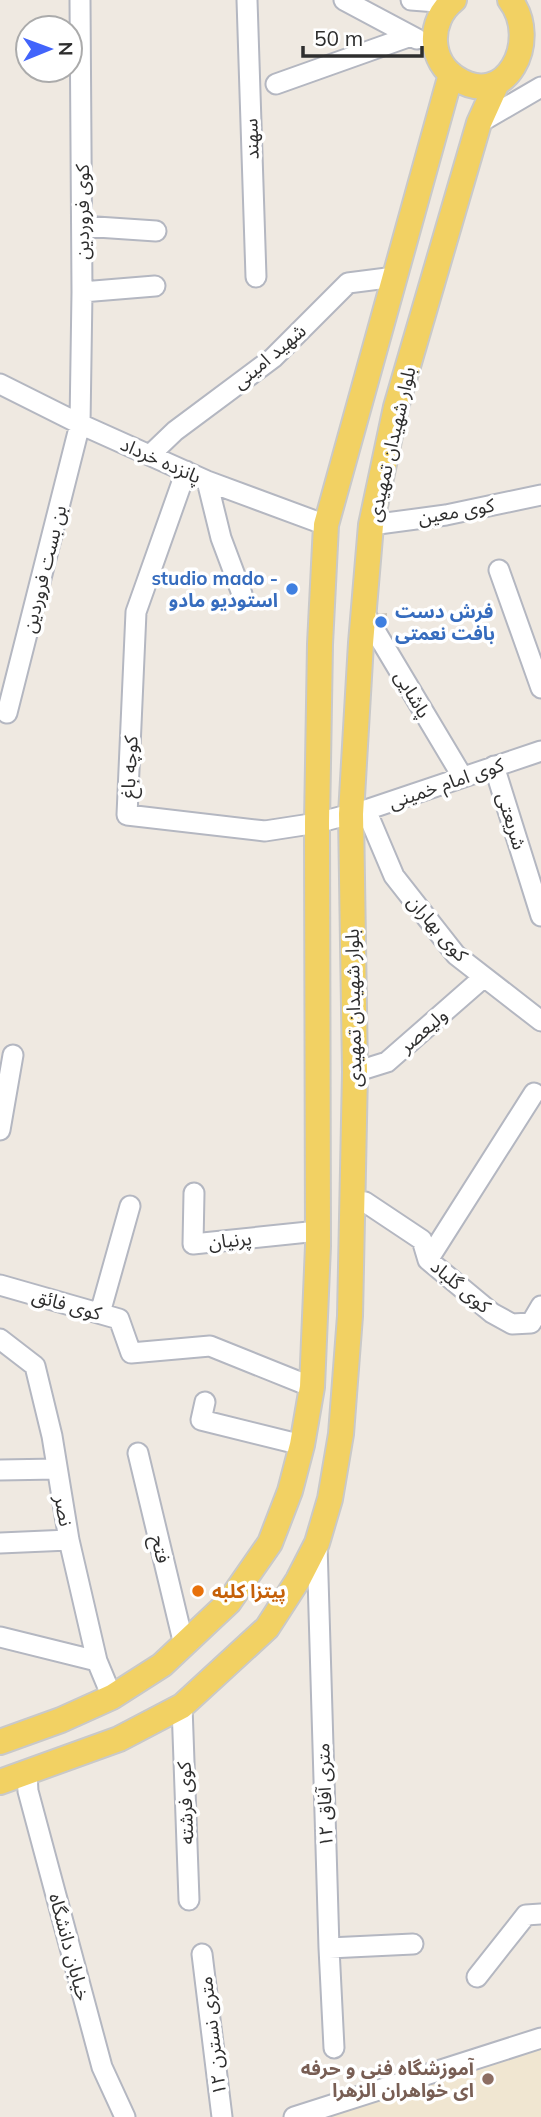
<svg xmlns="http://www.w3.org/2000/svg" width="541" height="2117" font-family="Mulish,'Noto Sans Arabic',sans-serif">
  <rect width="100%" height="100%" fill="#efe9e1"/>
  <path fill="#f0e6d1" d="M541,2041V2117H328Z"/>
  <path fill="#cbc7bf" stroke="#cbc5ba" stroke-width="2" d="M386,614L385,630L376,615Z"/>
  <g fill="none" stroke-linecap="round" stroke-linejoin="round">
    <defs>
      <path id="minor" d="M247,0L256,277
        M344,0L417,39
        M411,0L450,3
        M276,84L411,36
        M479,123L541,87
        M82,226L156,231
        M82,292L155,286
        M0,384L80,424L207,481L326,525
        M150,455L175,431L273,358L348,283L395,277
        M186,471L136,612L127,815L265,831L317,823L366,810L541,751
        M207,481L221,538L242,594
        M371,525L446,515L541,495
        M499,570L541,688
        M364,612L462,776
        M7,713L80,424L82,292L80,0
        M494,766L541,916
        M366,810L394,876L456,955L541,1021
        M355,1072L387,1062L484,977
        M0,1130L13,1055
        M194,1193L193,1244L318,1231
        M352,1201L365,1202L422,1240L428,1260L492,1313L512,1324L531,1323L541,1306
        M428,1260L534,1093
        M0,1285L119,1319L131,1353L210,1346L312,1387
        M100,1313L130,1206
        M0,1339L35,1366L52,1436L69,1540L97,1661L112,1697
        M205,1402L201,1420L302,1445
        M138,1453L184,1645
        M0,1470L57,1469
        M0,1543L69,1540
        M317,1544L329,1948L334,2048
        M0,1637L97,1661
        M182,1706L189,1900
        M27,1774L28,1791L102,2067L125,2117
        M329,1948L413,1944
        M202,1954L222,2117
        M477,1977L526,1915L541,1914
        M294,2117L541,2038"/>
      <path id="major" d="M454,0C441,10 434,26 435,42C436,57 444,70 456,78C506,111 541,40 510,0
        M0,1742L61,1720L112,1697L162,1665L229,1602L270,1543L290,1491L302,1445L312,1387L318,1246L317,823L320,644L326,525L451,74
        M0,1782L119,1739L182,1706L267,1628L298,1580L317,1543L330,1499L341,1434L350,1316L355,1072L351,814L361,643L371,525L396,407L479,123L497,83"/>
    </defs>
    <use href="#minor" stroke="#b4b7c1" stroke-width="23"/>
    <use href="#major" stroke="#c9c9c9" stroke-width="28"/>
    <use href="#minor" stroke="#fff" stroke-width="19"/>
    <use href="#major" stroke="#f2d163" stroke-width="24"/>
  </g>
  <g fill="#3f7fe0" stroke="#fff" stroke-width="2.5">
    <circle cx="292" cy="589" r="7"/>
    <circle cx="381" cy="622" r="7"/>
  </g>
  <circle fill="#e8710a" stroke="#fff" stroke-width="2.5" cx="198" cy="1591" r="7"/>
  <circle fill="#8d6e63" stroke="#fff" stroke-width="2.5" cx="488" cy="2079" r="7"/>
  <g text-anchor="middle" stroke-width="7" stroke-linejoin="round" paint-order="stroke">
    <g font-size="19" fill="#2e2e2e" stroke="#fff">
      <text transform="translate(251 139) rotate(-92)" y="7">سهند</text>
      <text transform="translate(82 212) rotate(-90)" y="7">کوی فروردین</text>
      <text transform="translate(269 356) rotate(-40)" y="7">شهید امینی</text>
      <text transform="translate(391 444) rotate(-77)" y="7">بلوار شهیدان تمهیدی</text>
      <text transform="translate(161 460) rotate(24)" y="7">پانزده خرداد</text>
      <text transform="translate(456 511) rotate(-10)" y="7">کوی معین</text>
      <text transform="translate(44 569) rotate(-76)" y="7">بن بست فروردین</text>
      <text transform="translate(413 694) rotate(59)" y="7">پاشایی</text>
      <text transform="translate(129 767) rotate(-87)" y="7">کوچه باغ</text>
      <text transform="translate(446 783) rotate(-19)" y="7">کوی امام خمینی</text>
      <text transform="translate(512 821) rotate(73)" y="7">شریعتی</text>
      <text transform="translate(438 928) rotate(49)" y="7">کوی بهاران</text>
      <text transform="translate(353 1008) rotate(-91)" y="7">بلوار شهیدان تمهیدی</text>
      <text transform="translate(423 1030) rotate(-41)" y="7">ولیعصر</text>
      <text transform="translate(230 1240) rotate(-6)" y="7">پرنیان</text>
      <text transform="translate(461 1286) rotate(40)" y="7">کوی گلباد</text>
      <text transform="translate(67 1304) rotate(16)" y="7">کوی فائق</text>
      <text transform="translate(64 1511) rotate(80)" y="7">نصر</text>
      <text transform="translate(161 1549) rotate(77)" y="7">فتح</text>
      <text transform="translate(324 1795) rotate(-92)" y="7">۱۲ متری آفاق</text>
      <text transform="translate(185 1803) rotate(-92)" y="7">کوی فرشته</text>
      <text transform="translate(70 1947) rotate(75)" y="7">خیابان دانشگاه</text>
      <text transform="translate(212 2036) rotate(-97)" y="7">۱۲ متری نسترن</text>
    </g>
    <g font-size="19" font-weight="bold" fill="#366cbe" stroke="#fff" text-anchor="end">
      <text x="278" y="585">studio mado -<tspan x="278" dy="22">استودیو مادو</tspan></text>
      <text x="395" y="618" text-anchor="start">فرش دست<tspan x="395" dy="22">بافت نعمتی</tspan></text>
    </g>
    <g font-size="19" font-weight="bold" fill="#c56008" stroke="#fff" text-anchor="start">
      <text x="212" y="1598">پیتزا کلبه</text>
    </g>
    <g font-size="19" font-weight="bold" fill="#785e54" stroke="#fff" text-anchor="end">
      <text x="474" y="2075">آموزشگاه فنی و حرفه<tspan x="474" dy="22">ای خواهران الزهرا</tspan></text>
    </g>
  </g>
  <g transform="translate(49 49) rotate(89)"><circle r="33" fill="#ffffff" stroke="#ababab" stroke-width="2"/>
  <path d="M0-5L12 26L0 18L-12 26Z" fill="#4264fb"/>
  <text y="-10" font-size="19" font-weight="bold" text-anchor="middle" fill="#2e2e2e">N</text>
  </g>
  <path d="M303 46v10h119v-10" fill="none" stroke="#2e2e2e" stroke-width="3.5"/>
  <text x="314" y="46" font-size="21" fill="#2e2e2e" stroke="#ffffff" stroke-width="5" paint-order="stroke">50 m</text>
</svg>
